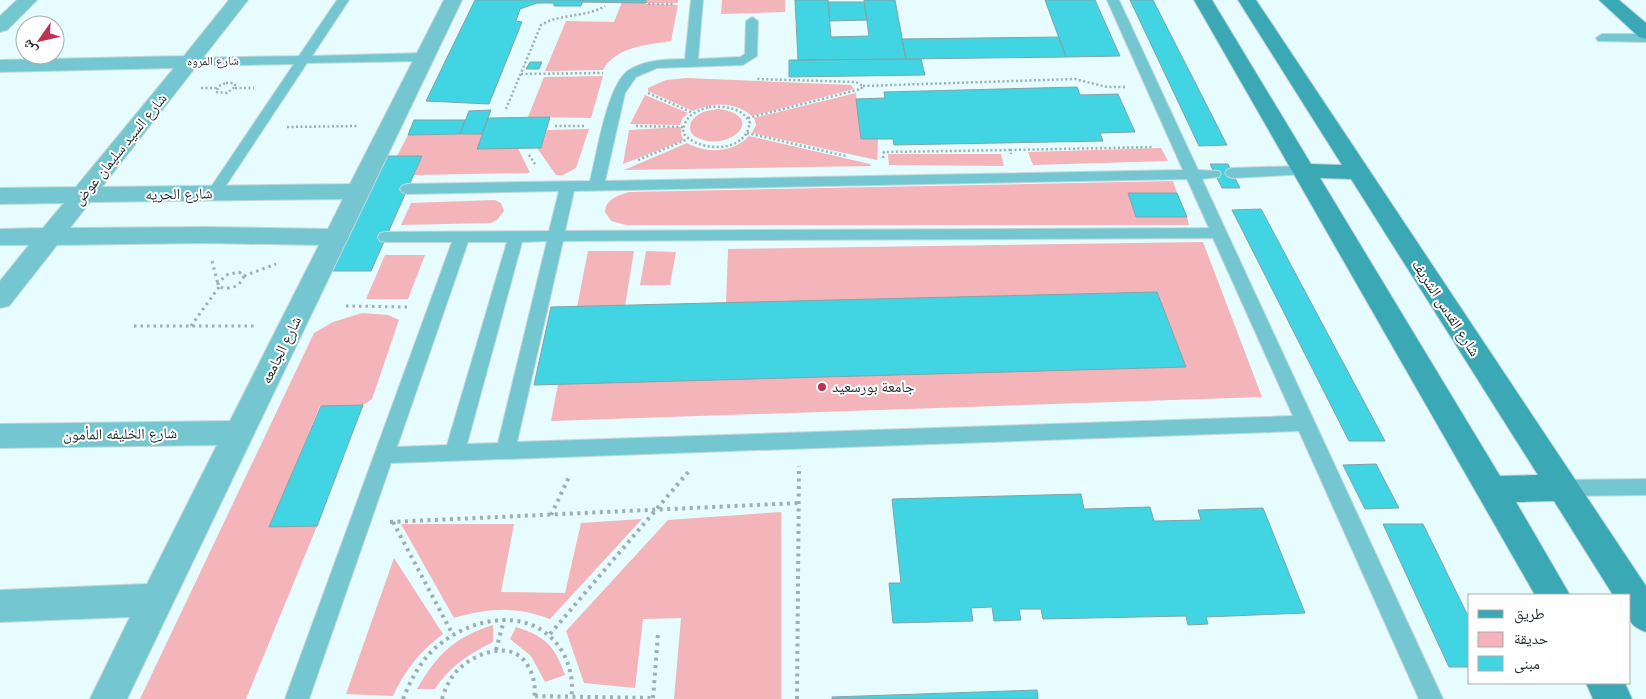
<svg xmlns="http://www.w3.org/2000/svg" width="1646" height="699" font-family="Montserrat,'Noto Naskh Arabic',sans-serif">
  <rect width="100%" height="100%" fill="#e7fcfe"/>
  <path fill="#f3b4ba" d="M646,0H678V3H646L645,4L678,5L671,41C648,45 616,46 603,70L545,71L566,21L614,22L622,2L645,3Z
    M722,0H785V12L721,14Z
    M603,76L591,118L528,117L544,77Z
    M687,78L851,85L854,89L752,116C734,101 714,102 693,111L648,91V88L666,80Z
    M856,93L861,139H878L877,160L752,133L756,125L754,118Z
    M645,95L688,113L682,119L680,125L630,124Z
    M719,109C768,116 730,153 698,138C685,132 689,119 701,113C707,110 713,110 719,109Z
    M681,127V135L684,140L623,164L629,130Z
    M589,129L576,168L563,175H556L537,148H541L547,130Z
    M482,134L477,149L518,148L530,173L414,175L422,156H397L408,135Z
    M749,136L870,164L871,166L624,170L687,143C707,154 733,153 749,136Z
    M1161,148L1168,161L1033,165L1028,152Z
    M888,154H1001L1004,166L889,165Z
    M1173,181L1177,193H1129L1136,217H1187L1189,225H626L611,221L605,212C606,199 618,195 630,192Z
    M495,200L501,203L504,211L497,220L491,223L401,225L411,203Z
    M1203,242L1262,397L551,421L558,384L1186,367L1156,292L726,303L728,249Z
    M588,251H634L625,306L577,307Z
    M646,251L676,252L670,285H640Z
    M385,255H425L408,299H366Z
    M362,313L388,315L399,320L372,399L363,405L320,406L270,526H317L246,699H140L314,333L333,322Z
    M781,512V699H674L681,618L643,619L635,688L584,683L566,631L668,520Z
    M642,519L550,619C514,606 490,608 454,618L401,524H514L501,592L565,593L581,523Z
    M394,558L443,634C420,651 405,670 393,696L346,694Z
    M493,625V642C469,654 450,666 435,689H417C437,654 455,637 493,625Z
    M516,627C545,636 555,646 565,675L545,682L531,656L510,639Z"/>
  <path fill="#41d4e3" stroke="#82a3a7" d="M475,0H583L581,6H554V3H537L520,9L516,21L522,22L489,104L426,101Z
    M583,0H646V3L582,2Z
    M795,0H828L831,37L869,36L864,0H895L906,59L798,60Z
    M1045,0H1095L1120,56L1066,57Z
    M1130,0H1153L1227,145L1199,146Z
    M828,2H864L867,20L830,21Z
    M1059,37L1066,57L906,59L902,39Z
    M921,59L925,75L789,77V60Z
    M530,62H542L539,69H526Z
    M1077,87L1080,95L1118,94L1135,132L1100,133L1103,141L894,145L893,139H861L856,99L885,98L884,92Z
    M491,110L482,134H460L469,111Z
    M550,117L541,148L477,149L488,118Z
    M414,120H465L460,134L408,135Z
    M382,156H422L371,271H325Z
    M1210,164H1228L1240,188H1222Z
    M1128,193H1177L1187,217H1136Z
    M1261,209L1385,441H1349L1232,210Z
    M1157,292L1186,367L534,385L551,307Z
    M363,405L317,526L269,527L321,406Z
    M1376,464L1399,508L1365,509L1343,465Z
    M1081,494L1084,509L1150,507L1154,521L1201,520L1198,510L1263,508L1305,613L1206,617L1208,624L1188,625L1186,616L1043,619L1041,609H1019L1021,620L994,621L992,607L971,608L973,621L893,623L889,583H901L892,499Z
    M1383,524H1423L1470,620V667H1449Z
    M1037,690L1038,699H832V697Z"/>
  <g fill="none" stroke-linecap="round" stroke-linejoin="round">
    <defs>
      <path id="lane" d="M337,0H349L312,56L425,53L431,57L425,61L307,63L219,196H209L207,193L294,64L190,66L184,62L190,58L299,56Z
        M691,0H703L698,59L740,57L745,54L746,21L752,17L758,21L757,56L743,65L657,68L636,77L625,93L605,181L1183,170L1107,0H1119L1198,170L1219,171L1221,174L1219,177L1202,179L1443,699H1419L1299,431L391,463L309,699H285L452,242H386L380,241L378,237L380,233L386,232L549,231L559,191L407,194L402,192L400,189L402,186L407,184L590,181C597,155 607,84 629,70C646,59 666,60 685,59ZM1187,179L1209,228L565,231L574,191ZM1213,238L1293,416L517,442L563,241ZM547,241L498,443L467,444L522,242ZM468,242H507L447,445L397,447Z
        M1602,34H1646V42L1598,41L1596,38Z
        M1303,166L1308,168L1310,171L1308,174L1232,178L1227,176L1225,173L1227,170L1232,168Z
        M1646,479V495L1563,496L1556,494L1553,488L1556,482L1563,480Z"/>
      <path id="street" d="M17,0H37L7,30L0,32V16Z
        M229,0H248L102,187L350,184L444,0H462L127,699H90L130,617L0,622V590L147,584L217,445L0,448V424L230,421L319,245L204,243L57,245L9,306L0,308V281L29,245H0V229L43,228L64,203L0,204V188L76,187L174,68L0,72V60L184,56ZM343,199L328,229L204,227L70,228L90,202Z"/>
      <path id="secondary" d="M1194,0H1212L1311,164L1342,165L1238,0H1256L1646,586V632C1624,624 1630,616 1630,595H1613L1554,501L1516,502L1570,595H1535ZM1320,178L1351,179L1538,475L1500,476Z
        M1599,0H1619L1646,23V39L1639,37Z
        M1586,683H1625L1632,699H1593Z"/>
    </defs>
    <use href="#lane" stroke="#c3d7d9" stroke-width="2"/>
    <use href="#street" stroke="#c3d7d9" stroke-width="2"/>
    <use href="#secondary" stroke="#c3d7d9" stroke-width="2"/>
    <path stroke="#9dafb1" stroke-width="2.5" stroke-dasharray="2 2.5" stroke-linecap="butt" d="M648,4H673
      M521,74L603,73
      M226,83H233L236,86L227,93L216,92L219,86Z
      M863,86L1075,79L1107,87H1126
      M201,88H217
      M235,88H254
      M648,93L693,113
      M709,107C725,106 742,107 750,123C749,126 748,131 746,134C732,154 696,149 683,133C684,116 694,112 709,107Z
      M506,109L541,25C561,13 585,18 605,6
      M748,118L861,89L863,86L856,82L756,79
      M555,126H584
      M636,126L683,127
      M287,127L358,126
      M747,133L846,156
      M1010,150L1154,147
      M529,155L535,164
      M883,158L884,152L1010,150L1011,154
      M638,160L688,139"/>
    <path stroke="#9dafb1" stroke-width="3" stroke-dasharray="2.5 4" stroke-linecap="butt" d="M212,261L218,284
      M239,272L244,276C240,287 230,290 219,287L218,284L226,275Z
      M244,276L276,264
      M346,306L408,307
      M134,326H257
      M191,326L219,287"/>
    <path stroke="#9dafb1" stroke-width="4" stroke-dasharray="3 4.5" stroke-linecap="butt" d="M551,515L570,475
      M390,522L799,503
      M393,522L453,635
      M550,634L689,471
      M496,650L504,620
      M535,696L653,698
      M653,698L658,634
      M403,699C410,682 418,666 430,653C464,618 529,603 560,648C570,663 574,681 571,699
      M442,699C445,689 449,680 456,672C473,653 513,638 528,666C534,676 536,687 534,699
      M797,699L799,466"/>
    <use href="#lane" fill="#74c7d0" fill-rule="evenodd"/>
    <use href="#street" fill="#74c7d0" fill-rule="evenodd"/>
    <use href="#secondary" fill="#3ba9b5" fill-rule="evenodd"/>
  </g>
  <circle fill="#c03153" stroke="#fff" stroke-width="2" cx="822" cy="387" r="5"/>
  <g text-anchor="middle" stroke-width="4" stroke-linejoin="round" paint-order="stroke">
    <g font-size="12" fill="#202e2f" stroke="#fff">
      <text transform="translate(213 61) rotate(-1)" y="4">شارع المروه</text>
    </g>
    <g font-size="15" fill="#202e2f" stroke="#fff">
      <text transform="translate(120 149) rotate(-51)" y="5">شارع السيد سليمان عوض</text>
      <text transform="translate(179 194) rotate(-1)" y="5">شارع الحريه</text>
      <text transform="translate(1446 308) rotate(57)" y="5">شارع القدس الشريف</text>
      <text transform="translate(281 350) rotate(-64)" y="5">شارع الجامعه</text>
      <text transform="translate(120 434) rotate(-1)" y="5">شارع الخليفه المأمون</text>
    </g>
    <g font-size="15" fill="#202e2f" stroke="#fff" text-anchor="start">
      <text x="832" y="392">جامعة بورسعيد</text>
    </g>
  </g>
  <rect x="1468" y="594" width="162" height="90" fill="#ffffff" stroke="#a6abac"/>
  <rect x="1478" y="610" width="25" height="8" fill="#3ba9b5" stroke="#a6abac"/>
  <text x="1514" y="619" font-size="15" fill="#202e2f">طريق</text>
  <rect x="1478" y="632" width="25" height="15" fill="#f3b4ba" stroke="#a6abac"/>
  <text x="1514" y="644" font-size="15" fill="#202e2f">حديقة</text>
  <rect x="1478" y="656" width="25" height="15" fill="#41d4e3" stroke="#a6abac"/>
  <text x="1514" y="669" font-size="15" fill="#202e2f">مبنى</text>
  <g transform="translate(40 40) rotate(236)"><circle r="24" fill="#ffffff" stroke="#a6abac"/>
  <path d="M0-4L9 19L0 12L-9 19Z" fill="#c03153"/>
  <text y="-8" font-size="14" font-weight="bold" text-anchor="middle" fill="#202e2f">ش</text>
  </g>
</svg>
